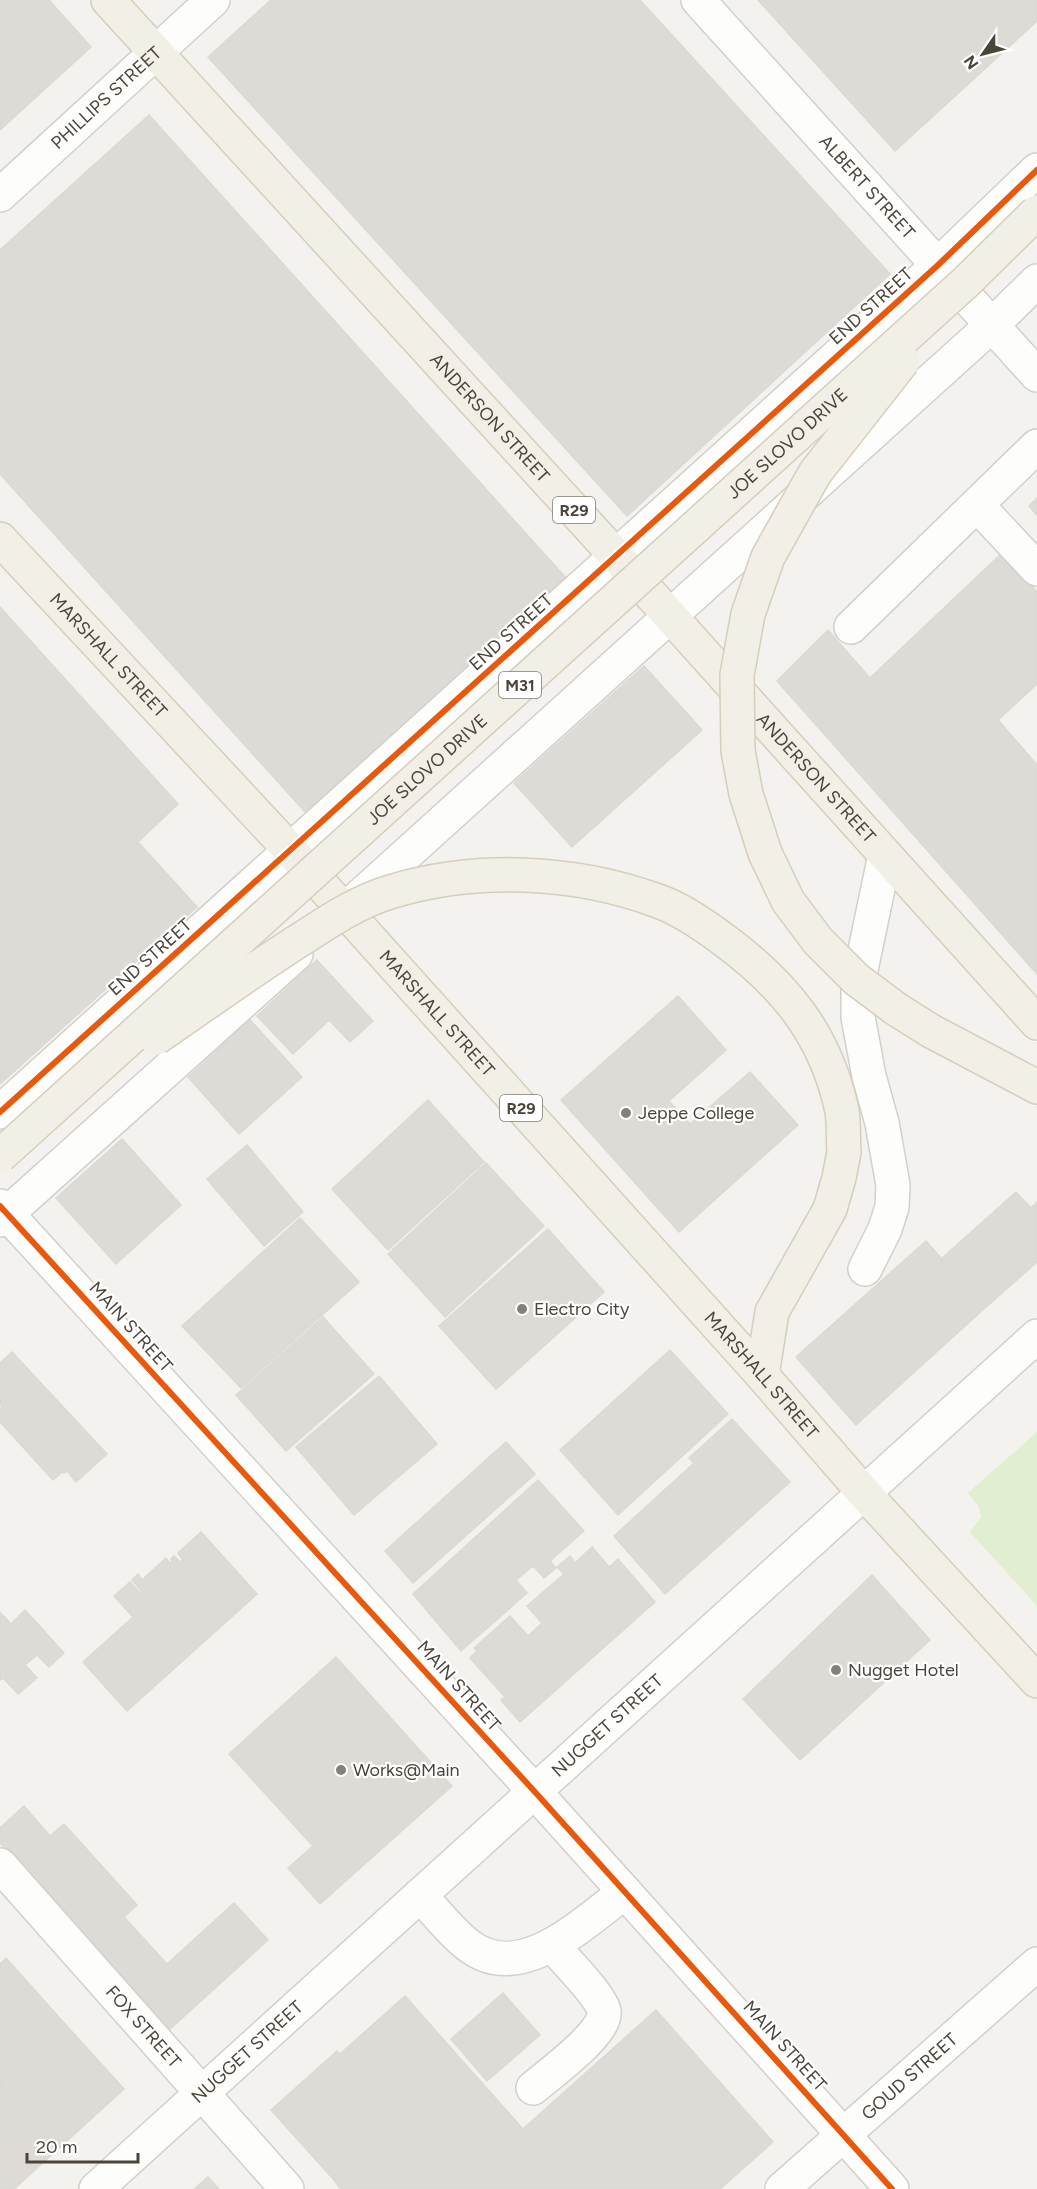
<svg xmlns="http://www.w3.org/2000/svg" width="1037" height="2189" font-family="Figtree,sans-serif">
  <rect width="100%" height="100%" fill="#f4f2ee"/>
  <path fill="#e1eecf" d="M1037,1432V1606L970,1532L981,1517L979,1507L968,1493Z"/>
  <path fill="#dedbd6" stroke="#dcd9d4" stroke-width="1.5" d="M0,0H49L91,47L0,130Z
    M271,0H640L890,274L627,516L208,57Z
    M758,0H1037V21L895,151Z
    M149,115L566,578L306,813L0,474V250Z
    M1037,498V515L1029,506Z
    M1002,553L1037,592V684L998,720L1037,765V974L777,681L828,630L870,678Z
    M0,607L178,804L138,842L197,907L0,1084Z
    M644,666L702,730L572,847L514,783Z
    M317,960L373,1021L350,1042L329,1020L293,1054L257,1016Z
    M678,996L726,1050L669,1101L690,1124L750,1072L798,1125L679,1232L561,1100Z
    M250,1020L302,1077L239,1134L188,1077Z
    M428,1100L484,1162L388,1250L332,1189Z
    M122,1139L181,1205L116,1264L56,1198Z
    M247,1145L303,1212L264,1246L207,1179Z
    M486,1163L544,1226L445,1317L388,1254Z
    M1016,1192L1031,1208L1037,1202V1262L985,1308L941,1259Z
    M300,1218L359,1282L241,1388L182,1326Z
    M548,1229L604,1292L496,1389L439,1326Z
    M926,1241L985,1308L856,1425L796,1357Z
    M323,1317L374,1374L286,1451L236,1395Z
    M670,1350L728,1414L618,1515L560,1450Z
    M12,1352L107,1454L76,1482L67,1471L64,1473L62,1472L53,1480L0,1422V1409L2,1407L0,1404V1363Z
    M379,1376L437,1444L354,1515L296,1447Z
    M732,1419L790,1482L665,1594L614,1536L694,1463L689,1458Z
    M506,1442L535,1474L413,1583L385,1551Z
    M538,1480L584,1531L550,1561L556,1568L544,1578L533,1566L516,1580L527,1593L461,1651L413,1594Z
    M201,1532L257,1594L127,1711L83,1662L133,1617L114,1596L130,1582L140,1593L142,1592L132,1580L138,1574L142,1580L166,1558L170,1563L172,1561L171,1559L174,1556L180,1562L183,1560L178,1553Z
    M592,1547L609,1567L618,1559L655,1602L520,1722L501,1700L505,1697L470,1658L477,1651L474,1648L510,1616L528,1636L542,1623L527,1606L564,1574L557,1567L570,1556L575,1563Z
    M872,1575L930,1640L800,1760L743,1699Z
    M25,1610L64,1653L49,1667L37,1655L25,1665L37,1678L18,1694L3,1678L0,1680V1612L11,1624Z
    M336,1657L452,1786L320,1904L288,1868L313,1846L229,1754Z
    M24,1806L50,1836L64,1824L137,1905L124,1917L167,1964L234,1903L268,1940L169,2030L0,1843V1828Z
    M6,1958L65,2024L0,2083V1964Z
    M503,1993L540,2035L487,2081L451,2039Z
    M405,1996L465,2064L400,2122L340,2054Z
    M656,2010L773,2142L720,2189H576L523,2129Z
    M65,2024L124,2089L14,2189H0V2083Z
    M337,2051L400,2122L334,2180L271,2110Z
    M465,2064L523,2129L455,2189H341L334,2180Z
    M523,2129L576,2189H455Z
    M208,2177L219,2189H194Z"/>
  <g fill="none" stroke-linecap="round" stroke-linejoin="round">
    <defs>
      <g id="minor">
        <path id="s1" d="M698,0L1037,375"/>
        <path id="s2" d="M0,195L213,0"/>
        <path d="M977,505L1037,569"/>
        <path d="M851,627L1037,446"/>
        <path d="M348,907L992,325L1037,281"/>
        <path d="M0,1112L937,266L1037,170"/>
        <path d="M0,1206L535,1792L892,2189"/>
        <path d="M0,1220L296,954"/>
        <path d="M865,1269L885,1229L892,1207L893,1185L882,1123L869,1076L858,1017V984L885,855"/>
        <path id="s3" d="M0,1865L287,2189"/>
        <path d="M420,1895C435,1911 450,1931 468,1945C520,1986 583,1923 625,1892"/>
        <path d="M533,2088C548,2075 608,2032 604,2011C601,1996 564,1959 552,1945"/>
        <path id="s4" d="M96,2189L1037,1336"/>
        <path id="s5" d="M782,2189L1037,1964"/>
      </g>
      <g id="major">
        <path id="s6" d="M108,0L616,556L1037,1023"/>
        <path id="s7" d="M0,539L291,851L762,1375L864,1493L1037,1681"/>
        <path d="M896,1009L931,1031L1037,1087"/>
        <path d="M762,1375L772,1312L830,1209L839,1178L844,1152"/>
      </g>
    </defs>
    <use href="#minor" stroke="#d2d0cb" stroke-width="36"/>
    <use href="#major" stroke="#d6cebb" stroke-width="36"/>
    <use href="#minor" stroke="#fdfdfc" stroke-width="33"/>
    <use href="#major" stroke="#f2efe6" stroke-width="33"/>
    <defs>
      <g id="major-bridge">
        <path d="M896,1009L856,979L818,941L788,901L765,853L746,794L738,751L737,675L748,614L768,557L815,473L903,361"/>
        <path d="M156,1038C206,1004 255,968 306,936C332,919 360,901 390,892C476,866 574,870 658,901C681,909 704,925 724,940C785,985 826,1035 842,1111C844,1124 843,1138 844,1152"/>
        <path id="s8" d="M0,1156L966,282L1037,212"/>
      </g>
    </defs>
    <use href="#major-bridge" stroke="#d6cebb" stroke-width="36" stroke-linecap="butt"/>
    <use href="#major-bridge" stroke="#f2efe6" stroke-width="33"/>
    <defs>
      <path id="cycleway" d="M0,1112L937,266L1037,170
        M0,1206L535,1792L892,2189"/>
    </defs>
    <use href="#cycleway" stroke="#fff" stroke-width="10"/>
    <use href="#cycleway" stroke="#e8590c" stroke-width="6"/>
  </g>
  <g fill="#868178" stroke="#fff" stroke-width="2">
    <circle cx="626" cy="1113" r="6"/>
    <circle cx="522" cy="1309" r="6"/>
    <circle cx="836" cy="1670" r="6"/>
    <circle cx="341" cy="1770" r="6"/>
  </g>
  <g text-anchor="middle" stroke-width="4.5" stroke-linejoin="round" paint-order="stroke">
    <g fill="#fff" stroke="#817c74" stroke-width="1.5">
      <rect x="553" y="497" width="42" height="26" rx="4.5"/>
      <rect x="499" y="672" width="42" height="26" rx="4.5"/>
      <rect x="500" y="1095" width="42" height="26" rx="4.5"/>
    </g>
    <g font-size="16" font-weight="bold" fill="#4b4439">
      <text x="574" y="516">R29</text>
      <text x="520" y="691">M31</text>
      <text x="521" y="1114">R29</text>
    </g>
    <g font-size="18" fill="#4b4439" stroke="#fff">
      <text dy="6" stroke="none"><textPath href="#s2" startOffset="144">PHILLIPS STREET</textPath></text>
      <text dy="6" stroke="none"><textPath href="#s1" startOffset="252">ALBERT STREET</textPath></text>
      <text transform="translate(871 306) rotate(-42)" y="6">END STREET</text>
      <text dy="6" stroke="none"><textPath href="#s6" startOffset="566">ANDERSON STREET</textPath></text>
      <text dy="6" stroke="none"><textPath href="#s8" startOffset="1062">JOE SLOVO DRIVE</textPath></text>
      <text transform="translate(511 632) rotate(-42)" y="6">END STREET</text>
      <text dy="6" stroke="none"><textPath href="#s7" startOffset="159">MARSHALL STREET</textPath></text>
      <text dy="6" stroke="none"><textPath href="#s8" startOffset="576">JOE SLOVO DRIVE</textPath></text>
      <text dy="6" stroke="none"><textPath href="#s6" startOffset="1052">ANDERSON STREET</textPath></text>
      <text transform="translate(150 957) rotate(-42)" y="6">END STREET</text>
      <text dy="6" stroke="none"><textPath href="#s7" startOffset="645">MARSHALL STREET</textPath></text>
      <text transform="translate(131 1327) rotate(48)" y="6">MAIN STREET</text>
      <text dy="6" stroke="none"><textPath href="#s7" startOffset="1131">MARSHALL STREET</textPath></text>
      <text transform="translate(459 1686) rotate(48)" y="6">MAIN STREET</text>
      <text dy="6" stroke="none"><textPath href="#s4" startOffset="690">NUGGET STREET</textPath></text>
      <text dy="6" stroke="none"><textPath href="#s3" startOffset="216">FOX STREET</textPath></text>
      <text transform="translate(785 2046) rotate(48)" y="6">MAIN STREET</text>
      <text dy="6" stroke="none"><textPath href="#s4" startOffset="204">NUGGET STREET</textPath></text>
      <text dy="6" stroke="none"><textPath href="#s5" startOffset="170">GOUD STREET</textPath></text>
    </g>
    <g font-size="18" fill="#4b4439" stroke="#fff" text-anchor="start">
      <text x="638" y="1119">Jeppe College</text>
      <text x="534" y="1315">Electro City</text>
      <text x="848" y="1676">Nugget Hotel</text>
      <text x="353" y="1776">Works@Main</text>
    </g>
  </g>
  <g transform="translate(983 54) rotate(235)" stroke="#ffffff" stroke-width="4.5" paint-order="stroke">
  <path d="M0-4.5L10 22L0 15L-10 22Z" fill="#4b4439"/>
  <text y="-9" font-size="16" font-weight="bold" text-anchor="middle" fill="#4b4439">N</text>
  </g>
  <path d="M27 2153v9h111v-9" fill="none" stroke="#4b4439" stroke-width="3"/>
  <text x="36" y="2153" font-size="18" fill="#4b4439" stroke="#ffffff" stroke-width="4.5" paint-order="stroke">20 m</text>
</svg>
